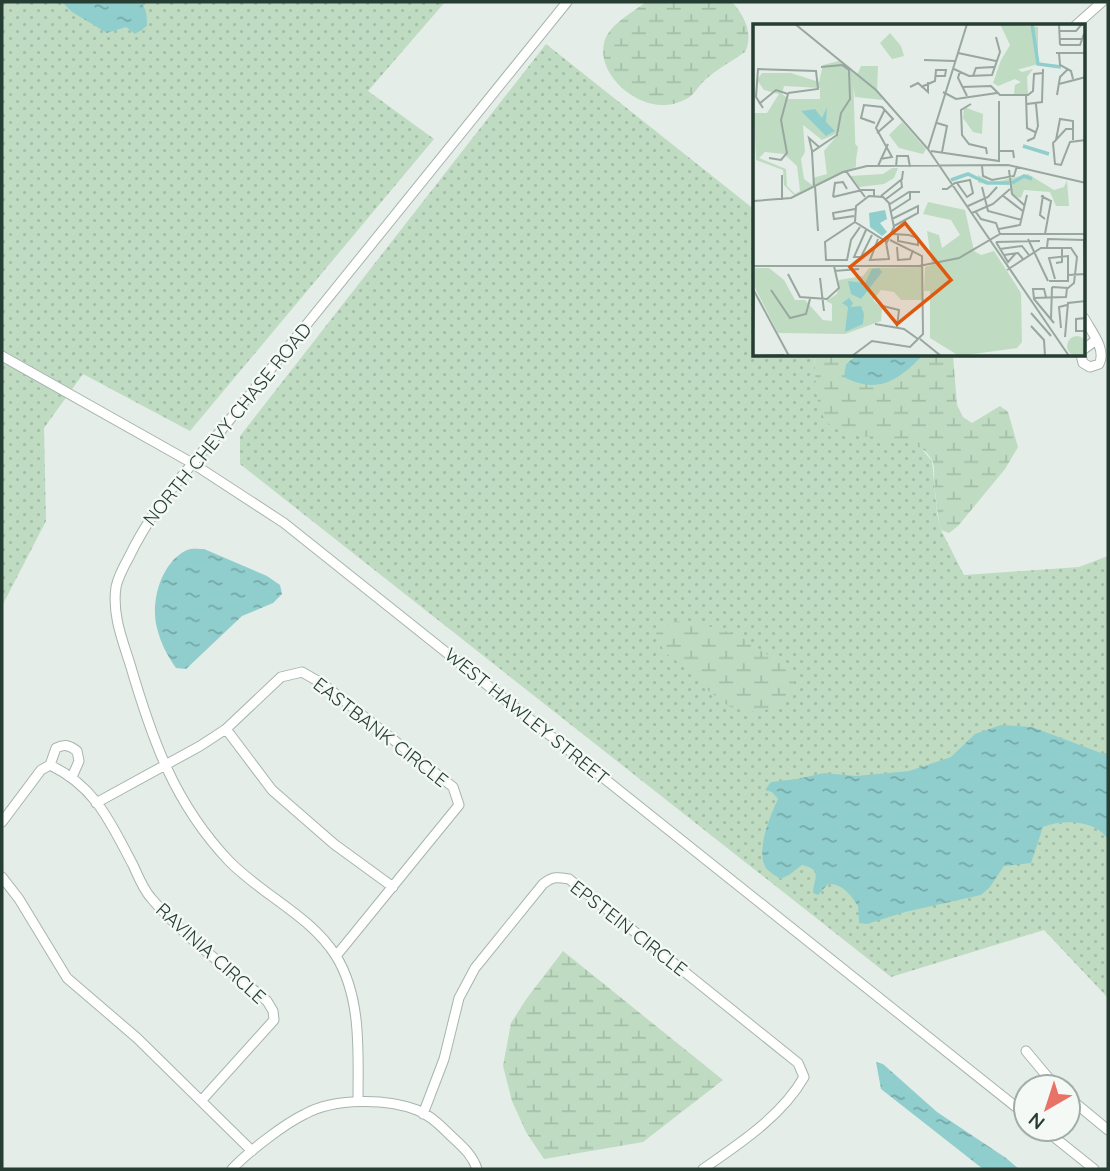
<svg xmlns="http://www.w3.org/2000/svg" width="1110" height="1171" font-family="Quicksand,sans-serif">
  <defs>
    <pattern id="grass-dots" width="8" height="8" patternUnits="userSpaceOnUse" patternTransform="scale(1.75)"><rect width="8" height="8" fill="#bfdcc2"/><path d="M2 2h.1M6 6h.1" fill="none" stroke="#a4bea7" stroke-width="1.8" stroke-linecap="round"/></pattern>
    <pattern id="wetland-marsh" width="20" height="14" patternUnits="userSpaceOnUse" patternTransform="scale(1.75)"><rect width="20" height="14" fill="#bfdcc2"/><path d="M1 5h8M5 5V1M11 12h8M15 12V8" fill="none" stroke="#a4bea7"/></pattern>
    <pattern id="water-ripples" width="26" height="14" patternUnits="userSpaceOnUse" patternTransform="scale(1.75)"><rect width="26" height="14" fill="#90cecd"/><path d="M2 4q2-2 4 0t4 0M15 11q2-2 4 0t4 0" fill="none" stroke="#75a8a7"/></pattern>
  </defs>
  <rect width="100%" height="100%" fill="#e4ede7"/>
  <path fill="url(#grass-dots)" d="M2,2H445L368,91L434,139L190,431L83,374L44,428L46,521L2,606Z
    M546,44L755,210V355H814L817,396L920,447L932,461L937,513L941,530L964,575L1079,567L1108,556V998L1044,930L891,977L240,464V436Z"/>
  <path fill="url(#wetland-marsh)" d="M646,2H732C744,15 754,34 745,52C732,61 717,69 705,80C698,86 694,96 686,99C681,102 671,105 665,105C635,107 597,75 604,43C608,25 632,13 646,2Z
    M814,355H857L846,364L923,355H953L957,405L963,417L972,423L1000,406L1008,412L1018,447L1005,469L958,526L949,533L941,530C937,514 936,498 934,482C934,476 935,466 932,460C915,425 837,451 822,414C814,397 816,374 814,355Z
    M675,621L712,627L740,636L794,672V690L785,703L772,709L750,712L730,707L706,689L690,671L664,652L656,633Z
    M563,951L723,1080L643,1142L544,1159L526,1132L512,1101L503,1066L511,1023L527,998Z"/>
  <path fill="url(#water-ripples)" d="M62,2H140C147,8 147,17 147,26L135,34L126,27L107,33L72,12Z
    M857,355H923C899,380 878,395 844,377L846,364Z
    M204,549L267,576L280,585L282,594L273,603L242,616L186,669L176,668C167,655 161,644 157,628C150,602 161,562 187,550C191,548 199,549 204,549Z
    M1001,725L1032,727L1101,753H1108V840C1097,820 1062,819 1043,827L1031,863L1004,866L990,887L981,895L905,912L867,924L859,923L858,906C851,895 842,883 828,884L818,895L813,893C813,879 824,870 802,865L789,875L780,879C776,876 769,872 766,868C755,851 771,814 778,799L772,792L765,790L771,782L797,779L824,773L856,776L909,771L951,757L975,734Z
    M876,1062L883,1064L937,1112L1006,1158L1019,1169H983L881,1089Z"/>
  <g fill="none" stroke-linecap="round" stroke-linejoin="round">
    <defs>
      <path id="minor" d="M1075,26L1102,2
        M1084,349L1096,340
        M1081,355L1083,363L1090,367L1099,364C1107,350 1091,331 1084,318
        M2,356L192,463L284,523L1026,1115
        M226,729L272,790L334,844L393,887
        M50,765L56,748C65,744 69,745 77,751L79,761L72,777
        M96,803L200,746L226,729L281,677L302,672L323,684L453,787L459,805L336,956
        M2,822L41,770L50,765C96,787 110,822 133,865C138,876 143,889 151,898C184,937 228,968 267,1001L273,1011L274,1020L201,1101
        M2,877L19,899L67,978L137,1038L252,1151
        M1026,1051L1056,1087
        M1068,1097L1108,1130
        M358,1101C358,1054 362,998 336,956C311,916 262,895 229,861C174,803 152,739 130,664C122,639 112,614 116,587C118,577 124,566 129,557C151,511 185,471 219,433L567,2
        M423,1114L444,1059L459,998L475,968L543,884C553,876 558,877 569,879L798,1063L804,1077C782,1116 739,1144 703,1169
        M1044,1129L1094,1169
        M232,1169C248,1152 284,1124 305,1114C334,1098 386,1098 417,1110C428,1114 438,1123 447,1132C459,1144 472,1153 477,1169"/>
    </defs>
    <use href="#minor" stroke="#a7b5ad" stroke-width="11"/>
    <use href="#minor" stroke="#fff" stroke-width="9"/>
  </g>
  <g text-anchor="middle" stroke-width="5" stroke-linejoin="round" paint-order="stroke">
    <g font-size="19" fill="#253d32" stroke="#f4f9f6">
      <text transform="translate(227 424) rotate(-51)" y="7">NORTH CHEVY CHASE ROAD</text>
      <text transform="translate(527 716) rotate(39)" y="7">WEST HAWLEY STREET</text>
      <text transform="translate(381 732) rotate(38)" y="7">EASTBANK CIRCLE</text>
      <text transform="translate(629 928) rotate(38)" y="7">EPSTEIN CIRCLE</text>
      <text transform="translate(211 953) rotate(42)" y="7">RAVINIA CIRCLE</text>
    </g>
  </g>
  <g transform="translate(753 24)">
    <rect width="332" height="332" fill="#e4ede7"/>
    <path d="M86,37L100,48L103,143L41,171L31,161L30,146L3,136L1,89H14L26,70L11,66L4,56L9,49H38L66,58L70,41ZM31,62L67,64V75H36L29,70ZM50,101L69,116L87,108L71,127L74,150L60,154L59,161L51,155L48,135L52,128ZM12,128L31,130L44,142L47,167L42,170L34,162L33,145L6,134ZM175,178L212,186L221,227L228,231L241,227L268,269L269,318L264,324L206,332L177,314V267H171L172,243L179,241L174,207L186,211L189,224L207,211L198,196L170,190ZM168,243L170,276H148L141,268L128,266L120,276L129,284L128,297L92,310L25,309L1,262L2,244H16L31,256L42,276H52L70,296L79,297V280L73,277L84,270L86,256L110,252L116,244Z" fill="#bfdcc2" fill-rule="evenodd"/>
    <path d="M248,36L269,48L280,45L274,53L275,70H261L262,61L268,58L262,55L245,62L240,59ZM108,42H125L124,68L130,76L102,73L98,49H105ZM35,95L39,111L44,103L41,110L48,128L40,119L47,134L41,128L37,108L32,127L25,117L27,98ZM96,112L98,136L101,119L105,123L102,142L77,149V125L89,127L90,117L94,140ZM275,150L301,166L311,163L314,156L316,182H303L297,168L271,166L268,174L260,172L257,161L225,159V151L239,159Z" fill="#bfdcc2"/>
    <path d="M247,0L285,3V40L257,48L248,36L257,21ZM137,9L148,22L151,32L139,35L127,19ZM211,83L230,90L229,110L220,108L210,94ZM149,98L173,125L170,130L146,124L136,111ZM139,144H145L141,154L131,160L106,163L97,152L130,150ZM314 322a10 10 0 1 1 20 0a10 10 0 1 1-20 0Z" fill="#bfdcc2"/>
    <path d="M74,83L73,98L82,107L73,112L48,87L62,85L69,94ZM132,186L134,195L127,199L134,208L129,212L117,203L116,189ZM126,244L129,248L108,275L98,270L95,257L112,259L119,245ZM96,274L100,279L98,283L108,282L111,290L110,300L92,308L95,283L89,279Z" fill="#90cecd"/>
    <path fill="none" stroke="#90cecd" stroke-width="3.5" d="M279,0L285,40L308,43M270,122L296,130M198,156L215,150L234,159H256M259,159L271,152L279,155"/>
    <path fill="none" stroke="#98a79f" stroke-width="2" d="M42,0L123,66L175,125L316,332M306,0L307,21M306,7H323L329,0M306,15H329M307,21H327L331,10M205,29L243,37M303,29H333M306,29L307,41L318,47L320,55M171,36L202,37M201,45L216,52L239,51L247,28L243,13M207,47L205,54L214,72M220,52L223,44L241,43M306,60L333,53M157,63L165,59L175,68V58M168,63L182,57L183,46H193L192,52H183M209,63L238,62L247,71H275L280,67L281,50L290,49M190,68L203,75L244,69M273,71L274,104L282,108M304,71L307,53L315,45M6,80L23,66L35,70L28,96L34,129L28,136L16,134M218,80L208,86L209,111L216,120L233,124L234,130M274,80L289,78L290,45M10,84L3,73L5,45L63,47L65,65L35,69M122,99L108,94L111,81L129,83L140,95L124,109M184,99L194,102L189,128M321,105H313L300,119L302,140L308,141L317,118L333,116M303,116L307,95L320,97V116M274,117L281,114L285,102L283,80M175,125L214,0M59,127L56,114L66,123M178,127L246,137V77M246,127H260L261,134M127,135L139,133L123,104L132,85M125,142L135,120M229,142L230,152L239,156L261,152L264,142M143,143L144,132H155L157,143M256,146L259,170L271,181M93,147L112,173M29,151V176M61,162L59,128L84,111L88,89L97,75L96,46L89,41L68,43M62,162L65,207M229,163L235,187L269,196M189,165H194L202,159L217,156L220,169L214,173L204,159M249,171L271,188M290,171L287,191L292,195M116,172L130,173L136,179L141,203L134,218L102,198L103,182ZM128,172L149,155L150,147M288,172L298,177L292,210M80,173L109,166H121V172M80,173L82,159L90,158L94,165M133,175L149,163L148,155M0,177L38,174L90,148L114,142L255,141L333,159M137,180L156,168H167M215,182L235,173L244,163M222,187L228,195L243,199L247,210M137,188L157,175V168M219,189L240,180L257,165M101,192L81,195L80,189L102,185M139,195L165,182V189L141,202M102,198L72,218L73,236H94L98,216L107,203M246,205L267,201L274,171M113,206L101,233H108L119,211M140,210L156,211L165,214V221L145,217V210M125,215L117,236L136,235L133,218M275,215L295,257M243,218L287,217M243,218L255,238L263,229M144,223L145,236L157,235L160,226M294,223L295,215L331,216L332,250L315,251M247,225L269,222L276,231M251,231L265,229L270,235M303,239L309,238V223M0,242H166L206,234L247,210H333M254,246L288,224H318L324,233L321,259L315,264L299,263M81,247L106,245M35,250L47,273L74,275L86,264L81,242M67,254L71,287M296,257H315V232L296,234L302,255M0,265L36,332M18,266L37,294L53,290L57,275M293,273L291,265H280L281,275L301,299M280,274L313,273L314,264M130,282L146,286L144,303M278,289L298,312M333,294L323,295V307H333M298,295L299,263M122,300L151,305L165,315M278,302L291,316L292,332M308,304L306,283L314,281M0,310L1,271M312,313L315,279L333,277M167,315L188,332M0,332L31,331M99,332L119,317L157,323L170,310L169,232L137,216"/>
    <path fill="#de580e" fill-opacity="0.15" stroke="#de580e" stroke-width="3.5" d="M152,199L198,256L144,300L97,243Z"/>
    <rect width="332" height="332" fill="none" stroke="#253d32" stroke-width="3.5"/>
  </g>
  <rect width="1110" height="1171" fill="none" stroke="#253d32" stroke-width="7"/>
  <g transform="translate(1047 1108) rotate(219)"><circle r="33" fill="#f4f9f6" stroke="#a1aea8" stroke-width="2"/>
  <path d="M0-5L12 26L0 18L-12 26Z" fill="#e97166"/>
  <text y="-10" font-size="19" font-weight="bold" text-anchor="middle" fill="#253d32">N</text>
  </g>
</svg>
